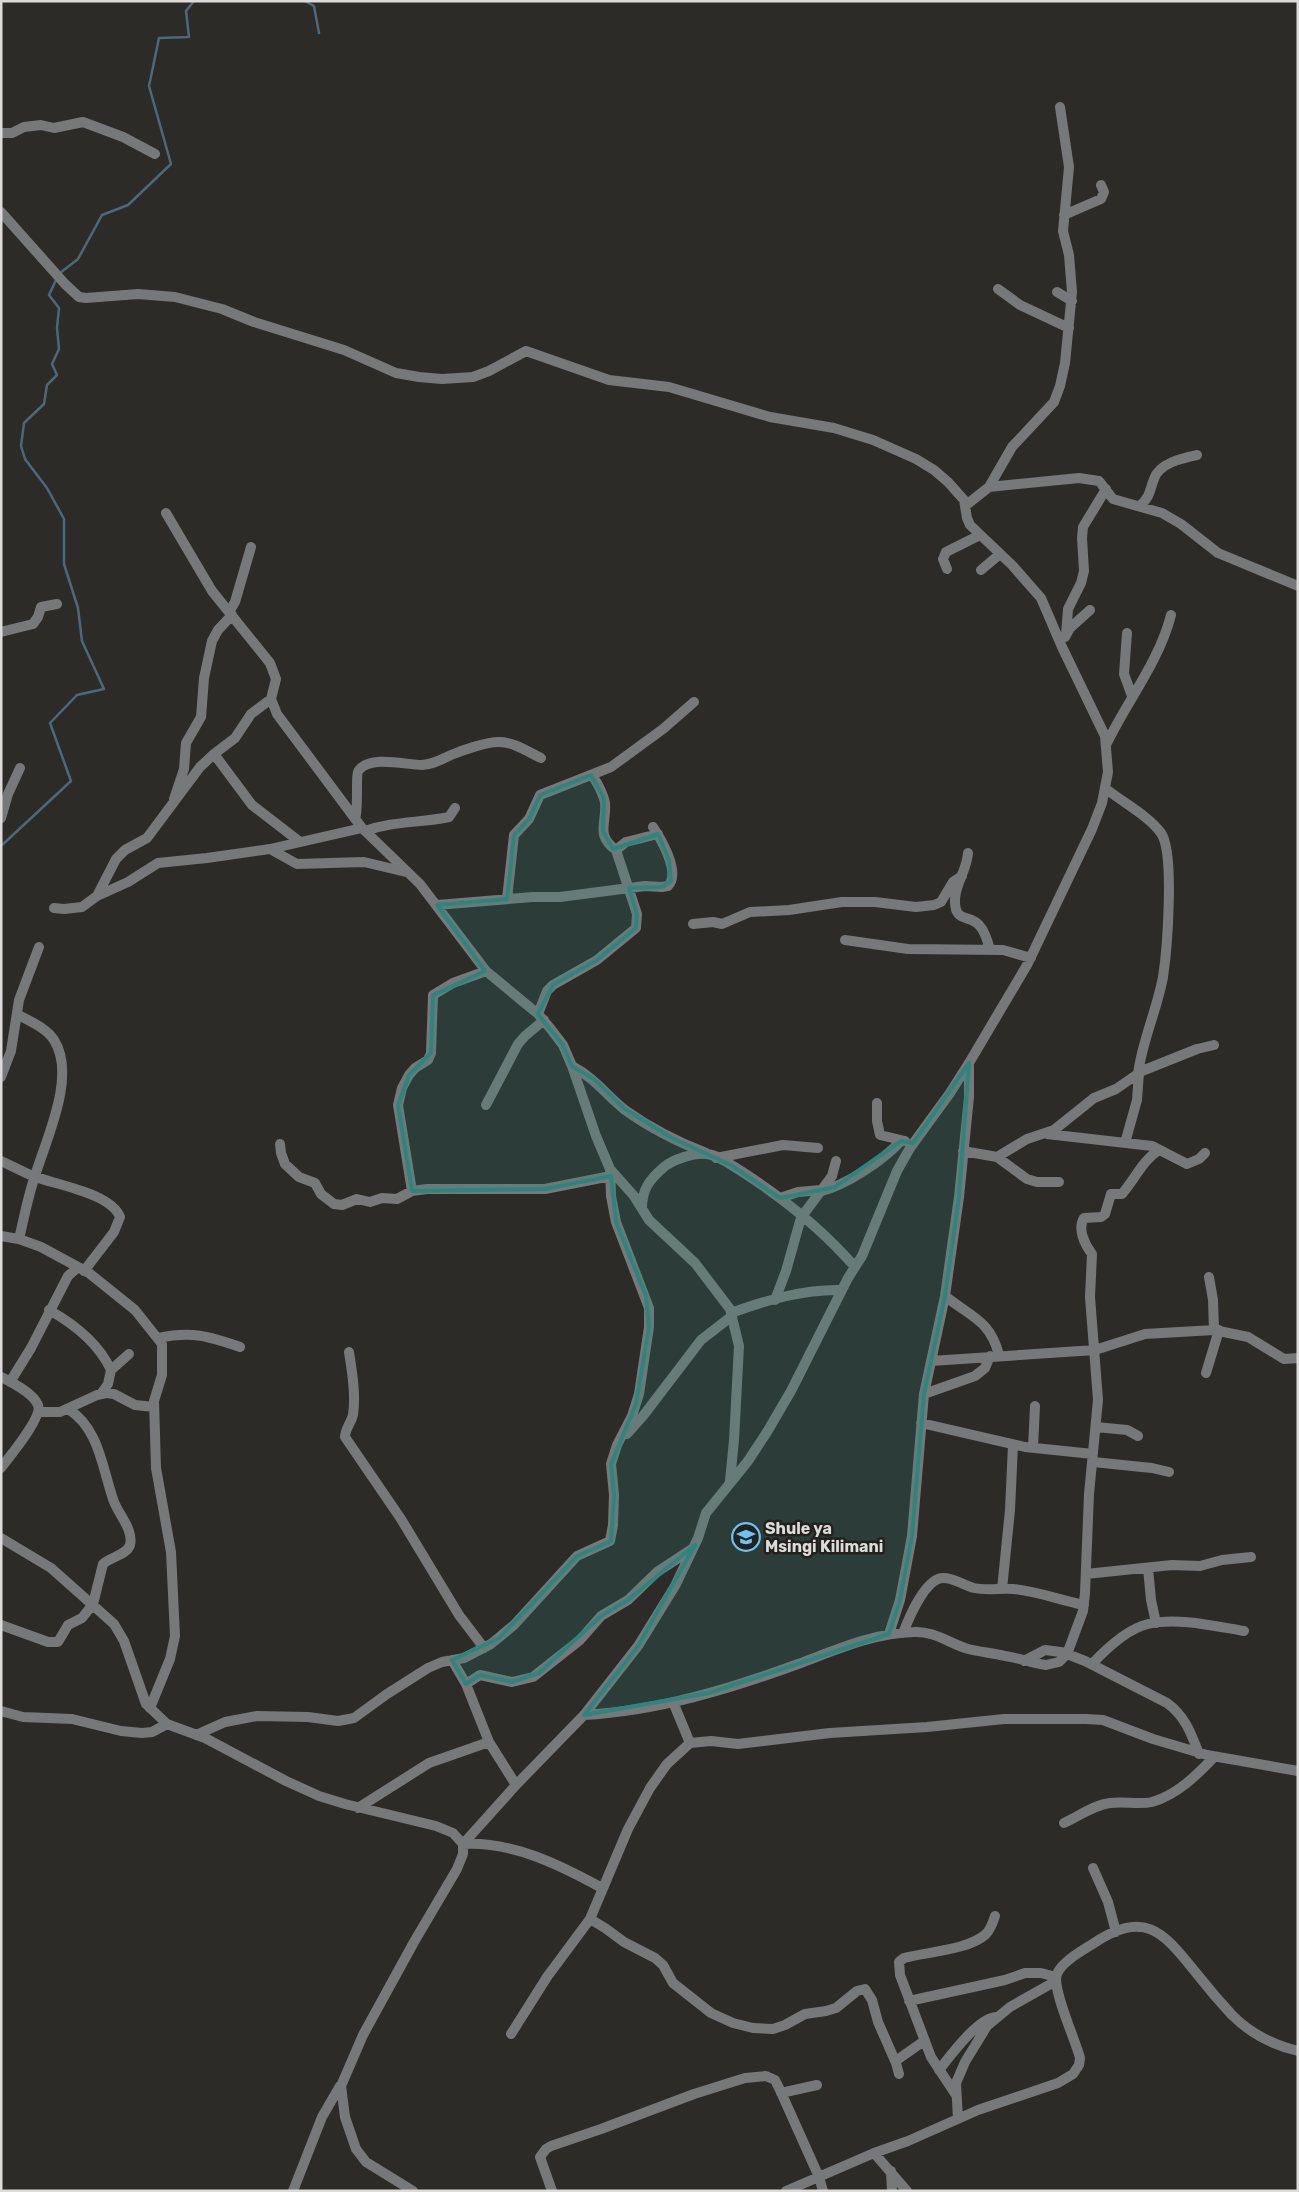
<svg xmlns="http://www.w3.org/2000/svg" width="1299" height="2192" font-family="Rubik,sans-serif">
  <rect width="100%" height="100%" fill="#2c2b28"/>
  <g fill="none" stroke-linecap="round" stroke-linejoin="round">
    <path stroke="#4a697b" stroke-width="2.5" d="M305,1L314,6L319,33
      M60,273L78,259L102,215L128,205L171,164L149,86L159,38L189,37L186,11L194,1
      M1,846L71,781L50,723L77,695L104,689L82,641L78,608L64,564V519L47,488L25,459L21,446L24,423L44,404L47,385L57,375L52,364L59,349L57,328L59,308L49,295L56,280"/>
    <path stroke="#767879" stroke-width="10" d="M1,133H12L24,127L41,125L54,128L83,122L123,137L155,154
      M1,212L65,284L79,297L86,298L138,294L175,297L222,309L254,322L344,350L396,373L419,377L442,379L473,377L489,371L526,351L609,380L669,387L770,417L834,428L873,440L916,459L934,470L948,482L964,500L967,518L970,525L1012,565L1041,598L1062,647L1105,736L1108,772L1102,803L1092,829L1027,965L969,1063L950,1093L910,1148L897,1171L862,1256L848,1278L791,1391L767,1432L748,1461L706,1513L698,1538L675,1586L638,1646L584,1715L516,1785L463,1844
      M1064,215L1101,199L1104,192L1101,185
      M998,289L1020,305L1069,328
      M1057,292L1072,301
      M989,487L1079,478L1099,481L1113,499L1162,513L1181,524L1218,553L1298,586
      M965,506L989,487L1012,447L1054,402L1060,386L1065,363L1072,292L1069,255L1063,231L1069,167L1060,107
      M1140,506C1151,495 1149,492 1154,479C1159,463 1183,458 1197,455
      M166,513L212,591L270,663L276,679L271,699L277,714L362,828L420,884L486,971L538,1014L550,1028L563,1045L572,1066L596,1136L610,1169L634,1196L649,1220L695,1263L730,1309L739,1346L734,1440L730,1481
      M947,569L943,559L946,552L980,535
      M981,570L1000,554
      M229,612L235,602L251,547
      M1,632L33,624L38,617L41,607L57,604
      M1127,633L1124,674L1132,696
      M1066,635L1068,609L1081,583L1084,571L1082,538L1083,527L1106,489
      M1065,637L1070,628L1090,610
      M1106,745C1127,701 1159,662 1171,615
      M214,754L252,805L300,842
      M591,775C596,779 604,796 605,803C607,823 595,835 616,850
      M1105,788C1122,802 1149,816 1161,833C1175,853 1167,951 1163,977C1157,1010 1142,1041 1138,1074
      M174,799L184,769L186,743L201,717L204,678L212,641L218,630L232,615
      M1,818L8,794L20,768
      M355,819C359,807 355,774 359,770C371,755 406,765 422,765C434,764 440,760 451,755C463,750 486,742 499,742C514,742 528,752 541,758
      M365,831C393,821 420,823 449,817L455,808
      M270,849L297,864L364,862L406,872
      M968,853C967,870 956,882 955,899C954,924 970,914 979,925C985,931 988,942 990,950
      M97,896L116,859L125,850L147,838L200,767L214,754L235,738L251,714L271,699
      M507,899L514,835L529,819L540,795L611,767L663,729L694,702
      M437,905L533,897H560L645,886L662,887L668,886C681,873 661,839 653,827
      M54,908L64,909L82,907L97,896L128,882L158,863L207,858L270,849L362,828
      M693,924L713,922L722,924L750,912L789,910L842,902H875L916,907L934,905L941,902L953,882L962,876
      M845,940L908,949L1003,950L1031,958
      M17,1014C29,1021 47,1028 54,1040C77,1076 46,1139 35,1176C28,1196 24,1218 19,1239
      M538,1014L547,991L553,985L597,960L636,928L637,914L616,850L626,842L658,834
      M572,1066C596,1079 605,1094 625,1110C650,1128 678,1142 706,1153
      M1,1077L11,1051L19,1000L39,947
      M877,1103V1121L880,1135L905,1141
      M486,1105L518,1044L525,1036L544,1020
      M1047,1134L1152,1146L1187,1164L1199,1159L1205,1153
      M1125,1143L1137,1100L1139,1073
      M280,1144L281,1153L285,1164L299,1177L315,1183L321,1194L334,1204L342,1205L357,1199L370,1202L382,1198L397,1199L412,1191L427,1189H545L611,1176
      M963,1151L997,1157L1027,1179L1037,1182H1059
      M997,1157L1027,1139L1054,1130L1094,1098L1116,1089L1142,1071L1197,1049L1214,1045
      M716,1158L783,1145L818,1148
      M1,1161C12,1166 23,1172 33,1176C56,1185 111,1193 120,1217L114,1232L84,1271
      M412,1191L398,1105L402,1088L409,1075L415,1068L428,1060L431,1053L433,995L453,983L486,971
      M819,1192C847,1185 882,1161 901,1141
      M780,1198L798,1192L821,1190
      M642,1209C642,1189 649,1180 664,1167C672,1160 695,1152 707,1154C718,1155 731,1165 741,1171C783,1198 822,1229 855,1267
      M803,1215L832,1176L836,1161
      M1,1236L19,1239L41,1247L89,1273L135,1310L162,1344V1375L154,1401L156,1468L171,1552L175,1636L170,1659L150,1708
      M1209,1277L1213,1300L1214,1330
      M945,1296C971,1317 990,1320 999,1355
      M775,1300L786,1271L802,1214
      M49,1310C74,1324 98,1342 111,1370
      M731,1313C767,1300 804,1289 842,1290
      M159,1338C191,1331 209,1336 240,1347
      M349,1352C352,1372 356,1394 353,1415C351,1423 345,1429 345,1437L401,1519L459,1615L484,1648
      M931,1361L1095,1350L1145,1334L1214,1330L1248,1337L1284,1359L1298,1358
      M1206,1373L1219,1330
      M1,1377C13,1383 33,1393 38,1405C43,1417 9,1457 1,1468
      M10,1382L31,1348L68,1276L78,1267
      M101,1394L108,1384L111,1370L129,1354
      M924,1394L975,1376L985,1368L990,1356
      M39,1412H60L97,1395L106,1393L114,1394L135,1405L154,1407
      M921,1423L1025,1447L1093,1454
      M1096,1427L1127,1430L1138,1436
      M627,1434L643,1416L701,1340L732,1316
      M1033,1448L1035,1406
      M1093,1462L1152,1468L1169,1472
      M1,1538L51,1568L114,1624L124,1641L146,1704L167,1724L205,1738L286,1781L319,1796L345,1804L436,1826L453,1833L463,1844V1854L457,1869L414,1942L363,2035L341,2086L345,2117L356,2149L366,2162L413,2191
      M1148,1568L1151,1600L1156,1623
      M1086,1574L1172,1565L1200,1566L1222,1560L1251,1557
      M1002,1589L1010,1510L1013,1445
      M1,1625L48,1642H58L68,1625L82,1618L93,1604L103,1564C110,1557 127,1555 130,1545C134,1529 117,1513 113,1499C102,1467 99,1428 68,1409
      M903,1633C909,1618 922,1586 938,1579C949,1575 963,1585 974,1588C987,1591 1000,1588 1013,1589C1036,1591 1060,1600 1084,1605
      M889,1634L900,1600L912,1536L924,1394L945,1296L959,1197L969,1097V1063
      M1067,1654L1085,1661L1167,1703C1185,1716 1191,1733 1199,1754
      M452,1660L466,1684L489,1742L516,1785
      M1024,1661L1045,1650L1068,1653
      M1092,1664C1106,1649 1127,1629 1148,1624C1177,1617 1214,1626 1244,1631
      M466,1684L480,1675L512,1682L533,1677L580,1640L601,1616L628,1600L657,1572L692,1549
      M673,1702L690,1743
      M1,1711L23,1717L72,1719L121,1731L142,1733L152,1732L167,1724
      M584,1715C657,1711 730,1689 798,1664C836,1650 873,1633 914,1632C934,1631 949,1643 968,1649C980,1652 993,1653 1005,1656C1019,1658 1032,1663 1046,1665L1059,1662L1067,1654L1083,1611L1085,1593L1089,1494L1098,1400L1090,1297L1092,1254C1085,1245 1077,1229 1084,1218L1101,1217L1105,1214L1111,1194H1122C1135,1179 1143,1160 1159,1150
      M196,1735L225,1722L257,1716L308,1717L338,1721L354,1718L387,1694L428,1668L442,1662L464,1658L491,1644L514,1625L577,1556L610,1541L613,1525L614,1495L611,1464L617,1445L632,1416L639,1394L649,1327V1308L616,1222L611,1196L610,1169
      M358,1808L429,1763L489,1742
      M1064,1823C1079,1816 1094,1805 1110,1803C1124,1801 1139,1805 1152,1802C1177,1795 1197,1775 1214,1757
      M463,1844C512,1841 560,1865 602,1888
      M1093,1868L1108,1902L1116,1932
      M590,1919L605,1928L624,1942L655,1958L663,1965L673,1983L711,2013L733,2023L753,2028L773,2029L785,2025L805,2014L826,2011L836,2008L857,1991L865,1989L872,2000L878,2022L896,2063
      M909,2001L1005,1980L1025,1973H1041L1056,1977
      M511,2034L547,1977L590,1919L628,1829L650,1788L667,1764L690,1743L711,1741L738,1744L830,1733L927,1727L1004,1719H1086L1103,1720L1153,1739L1207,1755L1298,1771
      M939,2070C951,2055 978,2018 996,2017
      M899,2074L896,2063L897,2060L924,2041
      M781,2093L817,2085
      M956,2095L931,2057L900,1975L899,1962L904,1958C926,1952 969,1950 986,1934C991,1929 993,1922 995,1916
      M958,2119L956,2083L965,2062L987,2026L1010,2007L1056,1981
      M874,2153L907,2191
      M891,2171L892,2191
      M293,2191L322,2117L340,2086
      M552,2191L540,2157L546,2149L551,2146L601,2129L694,2094L745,2078L766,2076L775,2080L780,2090L819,2177L823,2191
      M786,2191L874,2153L908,2141L978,2110L1058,2083L1073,2074L1079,2065L1080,2058C1076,2041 1051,1988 1057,1974C1062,1962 1080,1952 1091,1945C1146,1908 1163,1932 1197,1974C1208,1988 1220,2002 1232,2015C1250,2033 1273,2045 1298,2051"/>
  </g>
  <path fill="#2e857e" fill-opacity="0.2" stroke="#2e857e" stroke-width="4" stroke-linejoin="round" d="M591,775L604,798L603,831L613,849L658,834L669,860L671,881L662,887L629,888L637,914L636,928L597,960L553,985L538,1014L563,1045L572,1066L594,1079L625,1109L672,1138L731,1165L780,1198L835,1187L901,1141L913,1143L969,1063L959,1197L945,1296L924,1394L912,1536L900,1600L889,1634L709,1693L584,1715L638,1646L695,1545L628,1600L601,1616L539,1673L512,1682L480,1675L466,1684L452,1660L499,1638L577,1556L611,1541L614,1495L611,1464L636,1404L649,1327L646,1296L616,1222L611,1176L545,1189L412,1191L398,1105L409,1075L431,1053L433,995L485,971L437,905L507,899L514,835L529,819L540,795Z"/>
  <defs>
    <symbol id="school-ring" viewBox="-11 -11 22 22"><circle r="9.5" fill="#22211e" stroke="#6cc3f2" stroke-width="1.5"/><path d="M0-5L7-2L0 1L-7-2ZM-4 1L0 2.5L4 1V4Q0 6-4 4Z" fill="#6cc3f2"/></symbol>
  </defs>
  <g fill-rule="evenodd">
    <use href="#school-ring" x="730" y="1521" width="32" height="32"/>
  </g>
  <g text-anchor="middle" stroke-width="5" stroke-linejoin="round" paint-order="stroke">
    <g font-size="16" font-weight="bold" fill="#dcdbd9" stroke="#22211e" text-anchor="start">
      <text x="765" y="1534">Shule ya<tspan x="765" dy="18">Msingi Kilimani</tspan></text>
    </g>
  </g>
  <rect width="1299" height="2192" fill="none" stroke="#dcdbd9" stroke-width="5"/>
</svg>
